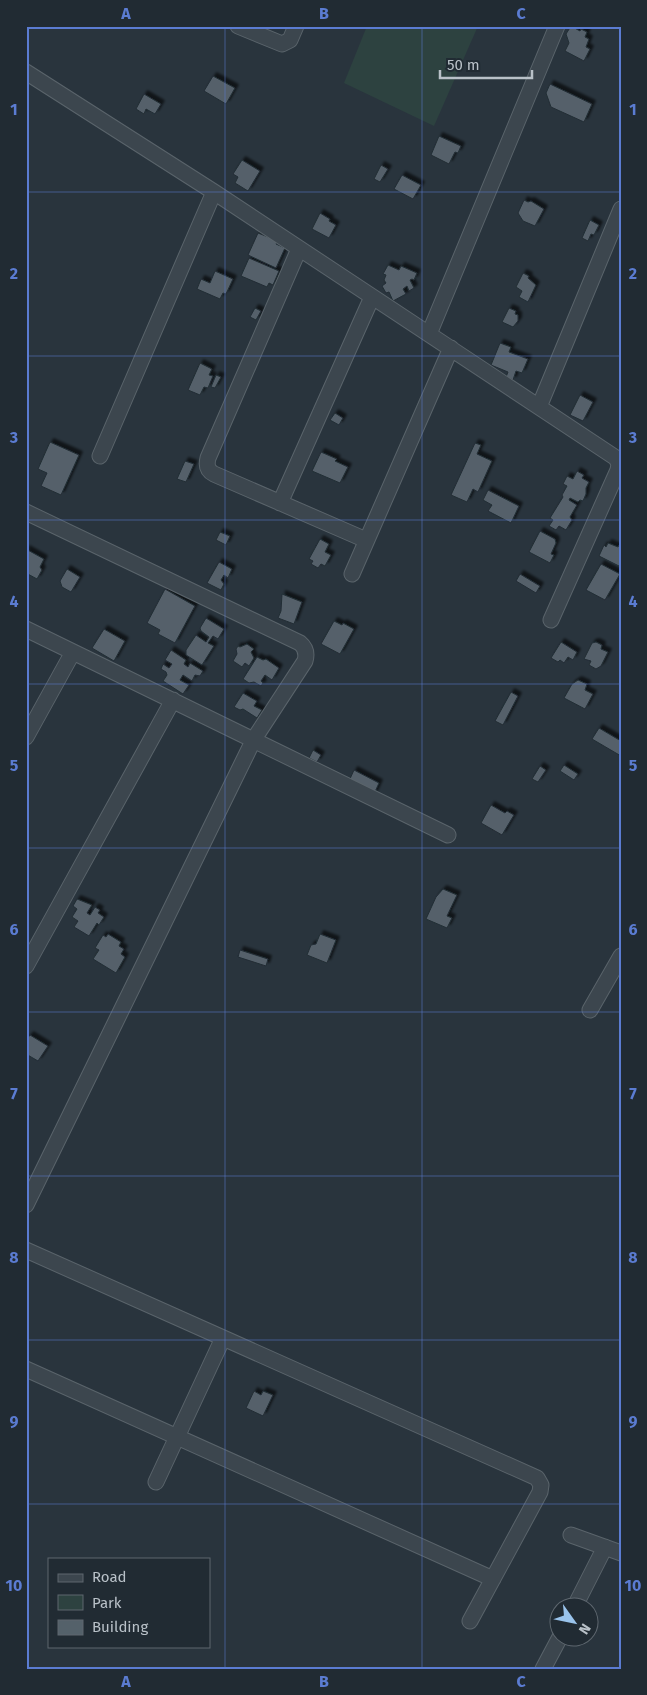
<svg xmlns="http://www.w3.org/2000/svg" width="647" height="1695" font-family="'Fira Sans',sans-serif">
  <defs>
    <filter id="shadow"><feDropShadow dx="3.5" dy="-3.5" stdDeviation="1" flood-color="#0009"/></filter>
  </defs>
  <rect width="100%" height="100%" fill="#29343d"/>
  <path fill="#2d4240" d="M367,26H478L434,126L344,83Z"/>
  <path fill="#54616a" stroke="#232d35" filter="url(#shadow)" d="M571,26L580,31L581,29L587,32L585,37L589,39L586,47L590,49L584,61L565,51L569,43L566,34Z
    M213,76L235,88L226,104L204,91Z
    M550,84L592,104L584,122L551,107L546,93Z
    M144,94L161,104L155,114L146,109L144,114L136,109Z
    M439,136L461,146L458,153L455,152L449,164L431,155Z
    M242,160L260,171L248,191L235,183L238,177L233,174Z
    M381,165L388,169L380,182L374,179Z
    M402,175L421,185L413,199L394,189Z
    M524,200L528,202L531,201L544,209L535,226L523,221L518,213Z
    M320,213L330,219L329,221L336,225L329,238L312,229Z
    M590,220L599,225L594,235L591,234L588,241L582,238Z
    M258,233L278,241L276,244L285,248L276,268L248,255Z
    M249,258L279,271L273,285L269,283L267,287L241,276Z
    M388,265L399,270L401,266L417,273L414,280L412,279L410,280L414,288L409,291L407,286L403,289L406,294L393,301L389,292L386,293L382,286L386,283L384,280L386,275L383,274Z
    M215,271L233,279L226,294L223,293L220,299L197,289L201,279L210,283Z
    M523,273L529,276L528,278L536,285L528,302L519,297L522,291L516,287Z
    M255,308L261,311L256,320L250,317Z
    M509,308L516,311L515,314L518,315V321L513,327L502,322Z
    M500,343L511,347L509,352L528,359L522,373L516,371L513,380L506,377L508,372L491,365Z
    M200,363L212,369L209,375L213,376L208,388L204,387L200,395L188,390Z
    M216,375L221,377L215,388L211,387Z
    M580,395L593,402L583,421L570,415Z
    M335,413L343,418L339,425L330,420Z
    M50,442L79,455L61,495L41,486L47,473L38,469Z
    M475,443L481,445L477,454L492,461L478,492L473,489L467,502L451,495Z
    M321,452L337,459L335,461L348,467L340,483L312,471Z
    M185,461L194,464L186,482L177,479Z
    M577,471L584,475L582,478L589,482L586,488V494L583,501L580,500L578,502L570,498L569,500L577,505L570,517L572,520L566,530L559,526L556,530L549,526L553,520L550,518L563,497L562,495L567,486L563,484L567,476L573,479Z
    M488,490L519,506L511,523L488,511L492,505L483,500Z
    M540,531L555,539L556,543L551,554L554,555L550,563L529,552Z
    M220,532L230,536L226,545L216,540Z
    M320,539L329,544L325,552L331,555L325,566L321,564L318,568L311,564L313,561L309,559Z
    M608,543L618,547L619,545H621V563L619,566L599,556L604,545L606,547Z
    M26,549L44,559L40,567L42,570L37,579L26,573Z
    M219,562L232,569L228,578L224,575L221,580L224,584L221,590L207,583Z
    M601,564L620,574L605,600L586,590Z
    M67,569L80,577L71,592L62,587L60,581Z
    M520,574L540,586L536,593L516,581Z
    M165,589L195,606L175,643L158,634L160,630L147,623Z
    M282,594L302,602L294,624L278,618L281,611Z
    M206,618L224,629L218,639L213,636L208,643L214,646L202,665L186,655V650L196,635L206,642L209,637L201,631L200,628Z
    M334,621L342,625L343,623L354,629L340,654L321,644Z
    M104,629L125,641L114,661L92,648Z
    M561,642L577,652L573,660L568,657L564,663L560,660L558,662L551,658Z
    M596,642L602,645L601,649L608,652L601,666L596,669L589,665L591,661L584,659L592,643Z
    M247,644L254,649L251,652L254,658L249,666L245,663L242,667L233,661L237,654L236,649L238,646L240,647Z
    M171,650L186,660L184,664L188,667L190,663L203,671L200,676L195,675L192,681L183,675L180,680L189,685L183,694L163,681L167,675L166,672L161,669L163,664L169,668L172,664L165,660Z
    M257,657L263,660L266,659L279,668L272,680L265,675L261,681L263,683L261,686L254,682L249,683L243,679Z
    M578,680L587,684L585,690L593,694L585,709L564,698L572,684Z
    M511,692L518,696L503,725L495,721Z
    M243,693L257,701L254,706L262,710L257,718L243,709L240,710L234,707Z
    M599,728L621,741V756L592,739Z
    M313,750L321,755L317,762L309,758Z
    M564,765L578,774L574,780L560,771Z
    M540,766L546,770L538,782L532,779Z
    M354,770L379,783L374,794L349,781Z
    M491,805L505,813L507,811L514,815L502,835L481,823Z
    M443,889L457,895L447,916L452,918L447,928L426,919L436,897Z
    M77,899L92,905L87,913L90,915L95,907L100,910L98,913L104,917L99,925L97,923L89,936L74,927L78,921L72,917L77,909L73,906Z
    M108,934L121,942L119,946L124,949L121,954L125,957L116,973L93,959L99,950L95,948L103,935L106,937Z
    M320,934L336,940L327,963L307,955L311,945L316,944Z
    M240,950L268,959L266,966L238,957Z
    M30,1035L48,1046L38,1061L26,1054L28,1048L26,1047V1040Z
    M254,1391L261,1395L263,1391L273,1395L263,1416L246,1408Z"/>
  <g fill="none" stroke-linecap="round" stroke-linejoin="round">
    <defs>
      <path id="minor" d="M238,26L282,44L290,40L296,26
        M26,72L214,192L616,458L619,464L618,470L551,620
        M299,249L208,458C206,466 208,471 214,474L366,540
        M429,334L557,26
        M539,407L621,209
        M100,456L214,192
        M280,503L372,297
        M26,512L300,643C306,648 307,654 305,661L254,739L26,1205
        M352,574L451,348
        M26,629L448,835
        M26,737L73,652
        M26,966L173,700
        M590,1010L621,956
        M26,1250L537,1478L541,1485L540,1492L470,1621
        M26,1369L493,1579
        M156,1482L223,1338
        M571,1535L621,1553
        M574,1608L605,1547
        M543,1669L560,1637"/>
    </defs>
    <use href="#minor" stroke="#5a646b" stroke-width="17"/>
    <use href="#minor" stroke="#3c464e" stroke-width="15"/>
  </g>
  <path fill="none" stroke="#5b7cd2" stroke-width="1" stroke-opacity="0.55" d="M225,26V1669M422,26V1669M26,192H621M26,356H621M26,520H621M26,684H621M26,848H621M26,1012H621M26,1176H621M26,1340H621M26,1504H621"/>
  <rect width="647" height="1695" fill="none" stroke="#212b33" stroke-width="55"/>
  <rect x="48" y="1558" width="162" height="90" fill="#212b33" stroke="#5e676f"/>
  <rect x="58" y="1574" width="25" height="8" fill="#3c464e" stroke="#5e676f"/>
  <text x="92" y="1582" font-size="15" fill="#b9c1c8">Road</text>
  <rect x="58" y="1595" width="25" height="15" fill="#2d4240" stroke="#5e676f"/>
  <text x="92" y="1608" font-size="15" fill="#b9c1c8">Park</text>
  <rect x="58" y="1620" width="25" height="15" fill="#54616a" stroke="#5e676f"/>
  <text x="92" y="1632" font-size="15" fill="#b9c1c8">Building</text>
  <g transform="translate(574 1622) rotate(123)"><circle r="24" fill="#212b33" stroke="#5e676f"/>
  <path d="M0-4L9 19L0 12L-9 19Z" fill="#9ac4ec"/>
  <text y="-8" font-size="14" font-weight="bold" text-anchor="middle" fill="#b9c1c8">N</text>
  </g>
  <path d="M440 70v8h92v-8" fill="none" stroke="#b9c1c8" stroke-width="2.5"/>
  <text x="447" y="70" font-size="15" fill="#b9c1c8" stroke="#212b33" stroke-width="4" paint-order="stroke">50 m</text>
  <rect x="28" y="28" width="592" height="1640" fill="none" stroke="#5b7cd2" stroke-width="2"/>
  <g font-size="16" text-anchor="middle" font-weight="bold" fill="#5b7cd2">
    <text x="126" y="19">A</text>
    <text x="324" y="19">B</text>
    <text x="521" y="19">C</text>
    <text x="14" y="115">1</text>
    <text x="633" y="115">1</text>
    <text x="14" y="279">2</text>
    <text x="633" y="279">2</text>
    <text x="14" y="443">3</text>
    <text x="633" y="443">3</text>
    <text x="14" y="607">4</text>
    <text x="633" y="607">4</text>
    <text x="14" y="771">5</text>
    <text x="633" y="771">5</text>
    <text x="14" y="935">6</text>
    <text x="633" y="935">6</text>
    <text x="14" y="1099">7</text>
    <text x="633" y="1099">7</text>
    <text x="14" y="1263">8</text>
    <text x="633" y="1263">8</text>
    <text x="14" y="1427">9</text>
    <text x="633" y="1427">9</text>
    <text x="14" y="1591">10</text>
    <text x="633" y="1591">10</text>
    <text x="126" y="1687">A</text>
    <text x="324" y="1687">B</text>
    <text x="521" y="1687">C</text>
  </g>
</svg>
